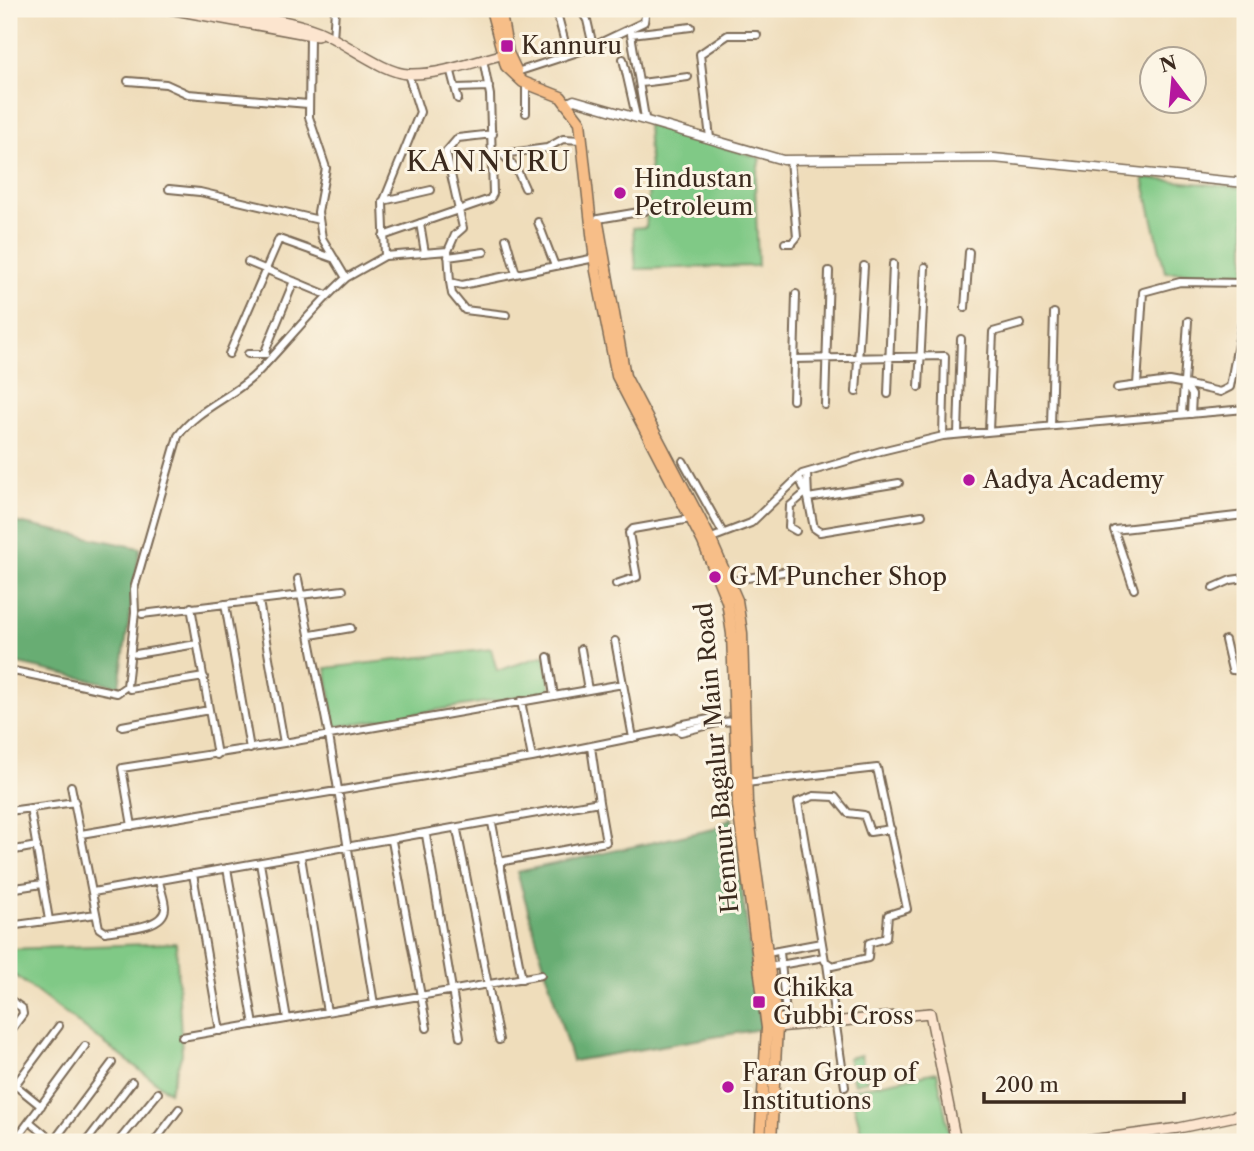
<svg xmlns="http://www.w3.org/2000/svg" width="1254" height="1151" font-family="'Libre Caslon Text',serif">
  <rect width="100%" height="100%" fill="#fcf5e5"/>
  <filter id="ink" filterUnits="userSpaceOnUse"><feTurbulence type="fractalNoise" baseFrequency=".0143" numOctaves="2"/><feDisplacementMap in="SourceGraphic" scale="14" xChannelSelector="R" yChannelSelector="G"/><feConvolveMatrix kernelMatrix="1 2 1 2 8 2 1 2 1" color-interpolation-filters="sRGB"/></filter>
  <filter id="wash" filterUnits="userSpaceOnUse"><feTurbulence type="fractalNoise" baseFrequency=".00686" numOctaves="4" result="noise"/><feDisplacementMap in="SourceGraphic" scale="28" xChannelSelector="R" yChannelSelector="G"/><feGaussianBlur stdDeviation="1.57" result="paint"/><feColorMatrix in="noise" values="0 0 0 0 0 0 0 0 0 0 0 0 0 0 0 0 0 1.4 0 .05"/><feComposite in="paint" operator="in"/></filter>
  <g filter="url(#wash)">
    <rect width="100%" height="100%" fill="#efddbb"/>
    <path fill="#80c986" stroke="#5e7a52" stroke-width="2" d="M647,125L760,158L755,181L758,266L636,269L633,228L646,227L650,170Z
      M1143,178L1245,188V274L1165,272Z
      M491,649L497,671L545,655L551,691L335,727L326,668Z
      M176,943L182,1054L169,1092L9,971V949Z
      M861,1055L867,1081L854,1084L848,1058Z
      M937,1072L951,1142H864L850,1090Z"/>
    <path fill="#68ad73" stroke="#526c48" stroke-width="2" d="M9,521L140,548L119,686L9,662Z
      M732,817L761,1029L572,1061L517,872L714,829Z"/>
  </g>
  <g filter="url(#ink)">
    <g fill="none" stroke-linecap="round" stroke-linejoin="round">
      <defs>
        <path id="minor" d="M580,9L587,20L593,46
          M557,13L568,54
          M333,39L335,9
          M623,59L636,116
          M450,68L458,99
          M517,72L587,49L644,22L646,9
          M128,81L166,84L188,94L308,104
          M641,83L688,77
          M456,88L489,87
          M526,113V83
          M645,118L631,34L691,27
          M710,138L700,54L728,35H757
          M502,154L516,168L525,188
          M494,155L547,148L563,139L582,140
          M169,189L200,192L319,220
          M383,201L431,190
          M598,219L645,211
          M538,222L555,266
          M420,223L425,253
          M383,236L490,199L493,194L490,95L483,59
          M506,239L516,274
          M785,243H792L797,237L790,160
          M448,251L455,235L463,228L446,152L458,138L493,134
          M385,256L383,203L420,112L408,74
          M448,257L484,252
          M248,262L327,295
          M346,278L385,256L448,251L450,282L462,285L595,258
          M450,282L452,294L465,310L506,315
          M965,308L969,252
          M229,354L279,239L335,259
          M248,354H266
          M264,354L294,281
          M794,359L945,356L943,436
          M1137,385L1143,292L1180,282L1245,283
          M919,387L925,267
          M1117,388L1169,381L1185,384
          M856,392L864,266
          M888,394L893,264
          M793,400L796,294
          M825,405L829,271
          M1182,414L1188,321
          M1191,414L1192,395L1185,384L1220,392L1230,387L1245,306
          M1051,426L1054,313
          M989,431L993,332L1021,324
          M958,434L961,339
          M683,461L723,533
          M799,477L808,498L807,473
          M899,483L808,498L814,528L820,532L922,515
          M796,531L789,527L790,506L804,494
          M709,539L751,523L802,474L881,451L943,436L1245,409
          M298,579L329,736L374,1004
          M730,581L794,570
          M616,584L637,577L629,533L633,529L690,519
          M1213,588L1231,580L1245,578
          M1134,589L1114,530L1245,515
          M259,601L284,743
          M225,604L250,749
          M191,607L217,755
          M142,614L343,590
          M311,635L351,628
          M1225,640L1232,670L1245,671
          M615,641L623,684
          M581,649L588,690
          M136,654L197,644
          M548,657L554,696
          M9,670L117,693L127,686L135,612L134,589L178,436C199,407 234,397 258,372C288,341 314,307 346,278L322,238L318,212L326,168L309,117L310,34
          M130,689L204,677
          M521,701L532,758
          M722,722L681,732L675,729L679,725L714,718L722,722L735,721
          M122,726L209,710
          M746,783L877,768L907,909L888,915L886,938L869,943L868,958L832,966L825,961L798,802L814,796L835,797L848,813L864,815L870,832L891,829
          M71,786L99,928L105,932C120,929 164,929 165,908C165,899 160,889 159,880
          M30,808L49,920
          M9,811L75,802
          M492,823L522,979
          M132,826L122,768L284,743L623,684L633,738
          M457,830L499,1040
          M81,834L532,758L675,729
          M426,835L460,1037
          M392,841L427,1028
          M9,851L37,846
          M301,857L327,1012
          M499,862L606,842L599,802
          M260,863L287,1019
          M227,868L254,1025
          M193,874L220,1031
          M9,889L42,884
          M93,892L599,802L591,747
          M9,926L96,914
          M780,952L787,1025
          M767,953L821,943
          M827,964L845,1087
          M769,967L824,957
          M9,999L22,1008L23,1014L9,1033
          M182,1037L541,975
          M15,1085L41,1106
          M9,1093L59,1026
          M30,1122L54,1142
          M14,1142L85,1046
          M53,1142L112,1063
          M86,1142L132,1082
          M118,1142L158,1093
          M154,1142L179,1109"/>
        <path id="tertiary" d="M568,103L574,100L783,160L994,158L1245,183"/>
        <path id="secondary" d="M169,9L317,36
          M208,9C244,15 284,18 318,31C344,41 384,74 409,74C442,75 476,61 508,53
          M777,1027L930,1013L956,1142
          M1077,1142L1179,1128L1245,1114"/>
        <path id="primary" d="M491,9L506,66L523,82L561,97L580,122L596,271L617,376L703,542L727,601L732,634L738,806L767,1028L760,1142
          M500,9L508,53L517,72
          M598,223L625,376L710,538L737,600L742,633L747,803L777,1027L771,1142"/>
      </defs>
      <use href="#minor" stroke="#7a6955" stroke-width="10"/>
      <use href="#tertiary" stroke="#7a6955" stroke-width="11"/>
      <use href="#secondary" stroke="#7a6955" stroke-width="12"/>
      <use href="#primary" stroke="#7a6955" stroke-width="13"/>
      <use href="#minor" stroke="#fff" stroke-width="6"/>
      <use href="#tertiary" stroke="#fff" stroke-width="8"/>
      <use href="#secondary" stroke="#fce5cf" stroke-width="9"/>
      <use href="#primary" stroke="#f7be88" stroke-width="10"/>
    </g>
  </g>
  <g fill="#b5179e" stroke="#fcf5e5" stroke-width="2.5">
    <rect x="500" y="39" width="14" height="14" rx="3.5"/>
    <circle cx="620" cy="193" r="7"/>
    <circle cx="969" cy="480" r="7"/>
    <circle cx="715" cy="577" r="7"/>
    <rect x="752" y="995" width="14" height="14" rx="3.5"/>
    <circle cx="728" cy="1087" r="7"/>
  </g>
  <g text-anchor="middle" stroke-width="6" stroke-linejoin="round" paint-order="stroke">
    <g font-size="24" fill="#3b2a1e" stroke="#fcf5e5" text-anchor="start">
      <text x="521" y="54">Kannuru</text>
      <text x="634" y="187">Hindustan<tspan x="634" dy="28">Petroleum</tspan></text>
      <text x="983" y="488">Aadya Academy</text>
      <text x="729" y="585">G M Puncher Shop</text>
      <text x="773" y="996">Chikka<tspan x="773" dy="28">Gubbi Cross</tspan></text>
      <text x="742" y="1081">Faran Group of<tspan x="742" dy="28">Institutions</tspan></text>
    </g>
    <g font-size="24" fill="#3b2a1e" stroke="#fcf5e5">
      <text transform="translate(717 758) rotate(-95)" y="8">Hennur Bagalur Main Road</text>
    </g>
    <g font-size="28" letter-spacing="2" fill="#3b2a1e" stroke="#fcf5e5">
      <text x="489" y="171">KANNURU</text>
    </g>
  </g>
  <rect width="1254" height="1151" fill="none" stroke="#fcf5e5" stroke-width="35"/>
  <g transform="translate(1173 80) rotate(344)"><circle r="33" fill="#fcf5e5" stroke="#afa495" stroke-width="2"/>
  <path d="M0-5L12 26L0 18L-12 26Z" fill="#b5179e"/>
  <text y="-10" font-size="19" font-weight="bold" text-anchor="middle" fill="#3b2a1e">N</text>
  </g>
  <path d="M984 1092v10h200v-10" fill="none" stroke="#3b2a1e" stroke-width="3.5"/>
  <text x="995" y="1092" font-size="21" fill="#3b2a1e" stroke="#fcf5e5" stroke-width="5" paint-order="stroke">200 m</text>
</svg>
